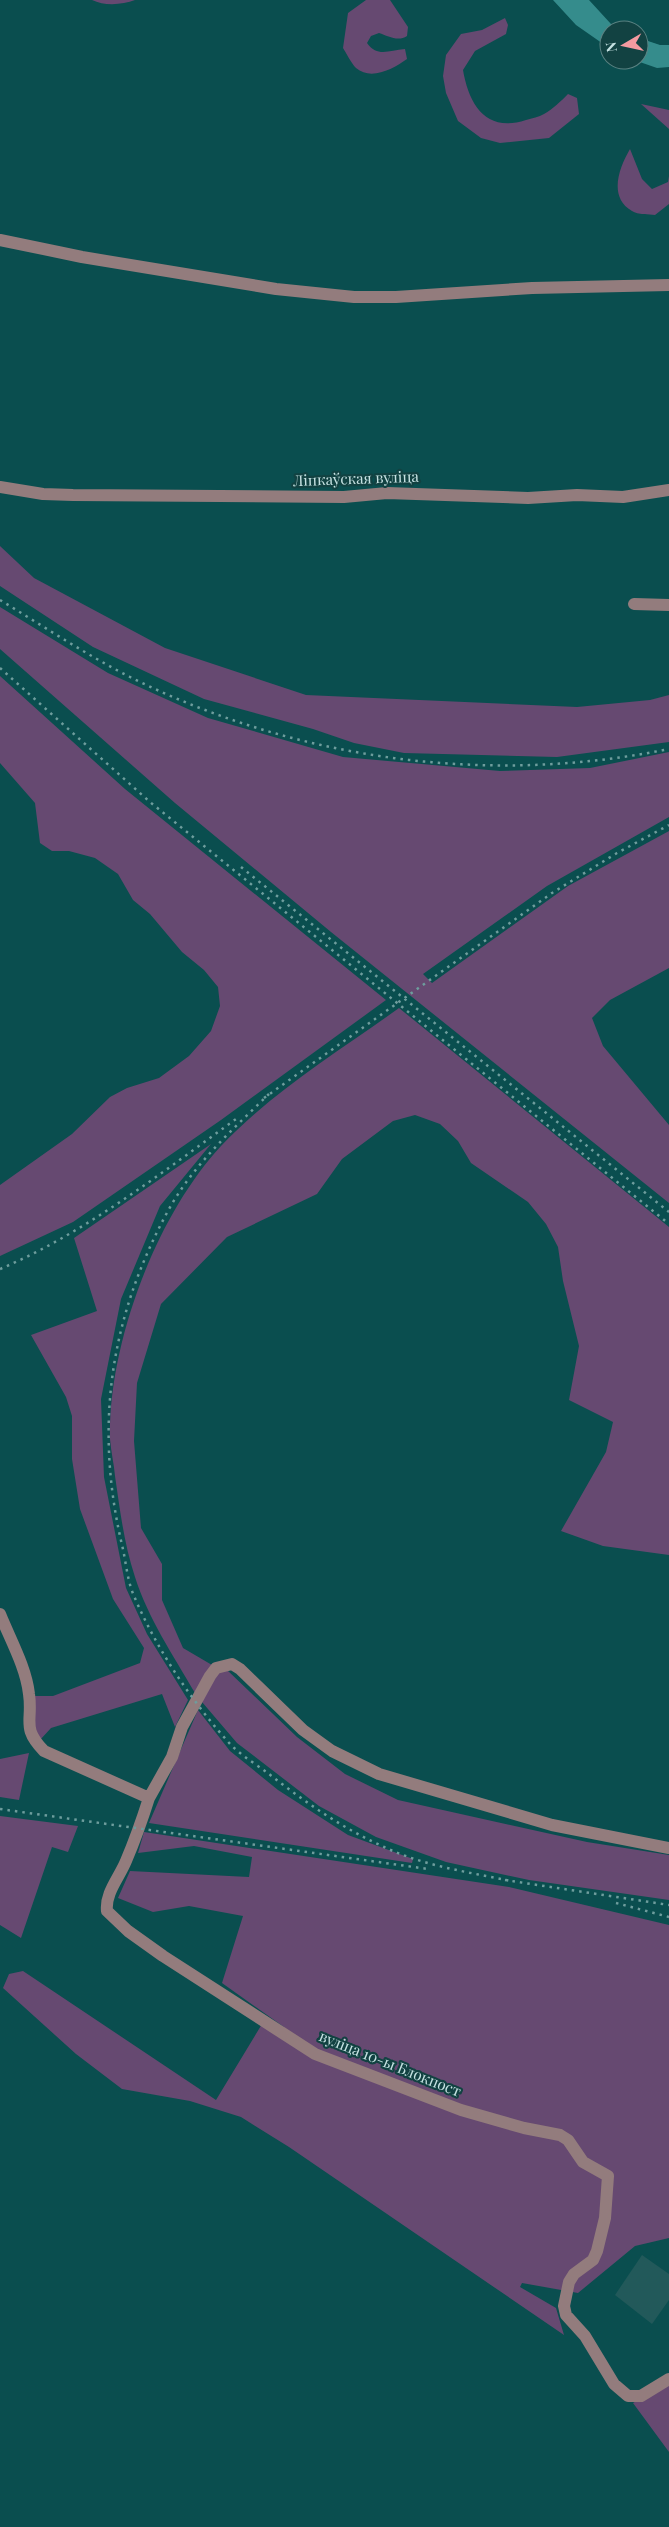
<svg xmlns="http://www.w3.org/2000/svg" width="669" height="2527" font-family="'Playfair Display',serif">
  <rect width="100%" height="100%" fill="#0a4e4f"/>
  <path fill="#22595a" d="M642,2255L669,2274V2300L652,2324L615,2295Z"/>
  <path fill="#664971" d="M92,0H135C122,5 104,6 92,0Z
    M366,0H390L408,27L407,36C398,42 388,36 379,33L371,36L367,43C378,58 389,50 405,49L407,59C393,69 371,81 356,68C351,63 347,54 343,48L348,13Z
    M505,18L508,25L506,34L475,51L463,70C469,105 486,133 526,120C532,118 539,117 544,114C553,109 561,101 568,94L577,98L579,114L549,138L500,143L481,138L458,121L446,93L443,76L446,55L461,34L482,30Z
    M641,104L669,110V129Z
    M630,149L642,179L652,189L668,182L669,176V204L655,215C649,214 638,215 632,211C608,197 619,168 630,149Z
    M0,546L34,578L165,648L306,695L577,707L650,700L669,695V742L557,757L404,753L354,743L313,729L204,699L93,647L0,586Z
    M0,607L108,673L208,718L343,757L500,771L590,768L669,752V817L547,886L423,974L432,983L568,886L669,831V968L610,1000L592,1018L603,1046L669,1125V1203L331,932L175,803L0,649Z
    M0,676L125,789L386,1000L221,1120L73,1222L0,1256V1185L72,1134L110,1097L127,1088L159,1078L189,1056L211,1031L220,1006L218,987L204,970L182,952L150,914L133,900L118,874L95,858L69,851H52L40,843L35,803L0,763Z
    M399,1008L669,1227V1555L603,1546L561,1531L606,1452L613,1422L569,1400L579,1346L563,1281L558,1247L546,1224L528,1202L471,1163L458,1141L440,1124L415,1115L393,1121L342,1159L317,1194L227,1237L161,1304L137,1383L134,1441L141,1528L162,1564V1600L183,1648L212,1665L195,1693C173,1655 148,1618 135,1577C124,1544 120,1510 115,1476C114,1464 111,1452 110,1439C108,1344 156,1216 221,1146C273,1091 338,1052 399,1008Z
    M211,1144L160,1206L121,1299L101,1399L104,1477L126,1588L147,1634L188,1700L175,1727L162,1694L51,1728L40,1740L32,1722L33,1696H53L140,1663L144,1648L113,1599L80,1509L72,1459V1416L66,1397L31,1335L97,1311L74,1238Z
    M226,1669L297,1737L345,1774L398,1800L587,1842L669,1855V1900L529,1880L446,1862L376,1837L319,1806L237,1743L202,1702L216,1673Z
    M198,1710L230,1751L278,1790L348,1835L413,1859L412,1863L149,1823Z
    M29,1753L19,1800L0,1797V1759Z
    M0,1816L78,1826L68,1852L52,1847L21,1938L0,1925Z
    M144,1832L509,1887L669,1925V2238L635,2246L578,2293L522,2283L520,2287L556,2308L564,2335L289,2147L241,2117L190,2101L122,2089L76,2054L3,1988L9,1974L23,1971L216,2100L262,2024L284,2027L222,1983L243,1916L189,1906L153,1912L118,1898L130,1871L249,1877L252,1857L194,1846L138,1853Z
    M669,2382V2452L633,2403Z"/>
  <path fill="#358c8c" d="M553,0H589L611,24L624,30H609V48L576,25Z
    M639,38L660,45H669V67L657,68L634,60H639Z"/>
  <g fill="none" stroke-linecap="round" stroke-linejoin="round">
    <path stroke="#937c7d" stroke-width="12" d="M0,240L82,257L276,289L354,297H396L532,288L669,285
      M0,487L43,494L73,495L344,497L387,493L528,498L577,495L623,497L669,490
      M634,604L669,605
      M0,1614C10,1639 26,1667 29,1694C33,1722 21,1727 44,1751L149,1798L172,1757L182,1727L210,1676L216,1668L232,1664L240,1669L303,1730L332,1751L379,1774L552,1825L669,1848
      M149,1798C142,1820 135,1840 126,1861C119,1878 105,1893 107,1911L128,1931L163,1956L315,2054L461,2110L524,2128L560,2135L568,2140L583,2162L608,2176L605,2218L597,2251L593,2260L574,2274L569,2282L564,2306L566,2315L585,2336L614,2384L628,2396H641L669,2379"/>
    <path stroke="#6e9d9d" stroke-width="2.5" stroke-dasharray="2.5 5" stroke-linecap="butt" d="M0,600C43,626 85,654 130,677C296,760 487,786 669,749
      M0,668L150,802L669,1224
      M241,867L669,1212
      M269,1094C233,1129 194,1164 169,1209C110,1317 94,1425 122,1545C126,1561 127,1580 134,1596C157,1650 192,1702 231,1745C242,1756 257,1765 269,1774C305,1802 342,1828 384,1847C424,1866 468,1872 511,1881
      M264,1098L552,893L617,853L669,825
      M0,1269C85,1233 161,1173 236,1119
      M0,1809L428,1869
      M505,1880L669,1905
      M616,1903L669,1917"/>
  </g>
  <g text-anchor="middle" stroke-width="4.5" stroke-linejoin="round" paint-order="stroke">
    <g font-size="15" fill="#c5e2e2" stroke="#124242">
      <text transform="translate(356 479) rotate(-2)" y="5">Ліпкаўская вуліца</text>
      <text transform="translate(390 2064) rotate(22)" y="5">вуліца 10-ы Блокпост</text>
    </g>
  </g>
  <g transform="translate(624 45) rotate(261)"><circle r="24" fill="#124242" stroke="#5a8282"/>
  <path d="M0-4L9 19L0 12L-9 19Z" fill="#f49aa0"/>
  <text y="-8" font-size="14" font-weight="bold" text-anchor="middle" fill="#c5e2e2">N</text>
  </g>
</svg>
